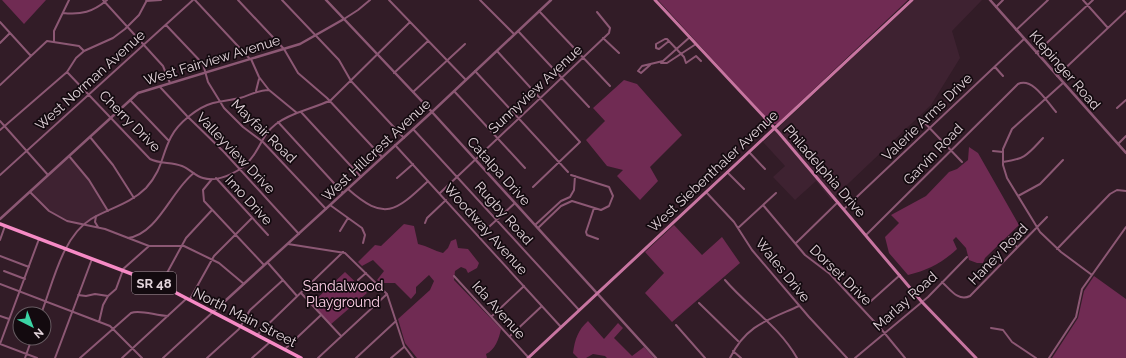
<svg xmlns="http://www.w3.org/2000/svg" width="1126" height="358" font-family="Raleway,sans-serif">
  <rect width="100%" height="100%" fill="#321c27"/>
  <path fill="#3e2231" d="M914,0H982L952,31L960,58L931,105L831,200L816,181L795,200L773,177L785,166L763,142Z
    M69,156L89,180L108,211L82,226L67,221L54,214L30,192Z"/>
  <path fill="#702b53" d="M2,0H46L24,24Z
    M658,0H908L777,124H772Z
    M624,80L637,84L682,135L650,167L658,181L640,200L617,176L623,170L607,166L586,140L605,121L593,108Z
    M969,147L978,153L1019,225L985,258L983,263H977L969,260L966,248L956,237L953,240L957,249C942,263 928,270 908,275L889,253L885,237L899,223L891,215L926,196L949,172L957,169L968,160Z
    M404,224L414,226L418,244C428,246 434,251 443,253L448,248L451,241L456,239L458,248L468,249L479,263L477,268L468,273L466,269L461,267L455,271L454,280L501,329C499,339 495,350 486,354L487,358H417L405,343L398,319L430,290L434,281L429,275L416,287V293L411,299L395,283H381L377,280L384,271L373,260L362,266L358,262L375,245L381,246Z
    M674,225L702,255L722,237L740,263L672,322L645,293L664,273L645,252Z
    M345,272L367,293L330,325L311,304Z
    M1094,276L1126,299V358H1052L1078,318L1084,291Z
    M588,321L604,339L618,323L623,328L614,338L632,356L644,347L654,358H607L605,356L593,354L586,358H578L573,353C575,339 578,330 588,321Z"/>
  <g fill="none" stroke-linecap="round" stroke-linejoin="round">
    <path stroke="#8c5874" stroke-width="2" d="M103,0L163,66L170,83
      M195,0L250,59
      M238,0L284,49
      M282,0L339,60L351,81L404,138
      M389,0L466,80
      M480,0L514,34
      M1083,0L1108,28
      M146,1L161,0
      M996,7L1003,0
      M539,11L610,86
      M63,13C81,15 93,12 107,0
      M344,19L358,10L370,0
      M0,22L31,56
      M166,25L203,64L208,82L224,108L243,127L263,142L326,209
      M1016,30L1048,0
      M518,31L589,107
      M603,38L619,53
      M54,41V31L69,0
      M669,41L659,49L656,48V44L665,39H667L684,57L686,63L696,56L701,61
      M0,43L10,33
      M284,49L298,73L327,98L382,157
      M497,51L580,142L533,187
      M1036,53L1093,0
      M251,59L259,77L269,90L297,113
      M661,63H667L696,44
      M650,65L641,73L638,71L642,66L663,61L690,37
      M995,67L1003,76
      M475,71L568,172
      M67,72L150,159C160,164 171,162 182,166C190,169 195,176 203,178C220,183 244,170 253,156C262,144 263,134 276,124C291,112 313,109 331,100L410,22
      M394,73L428,41
      M1057,76L1126,11
      M1063,83L1012,129L1003,149V165L1007,178L1040,232L1061,252L1092,275
      M0,85L47,41L79,46L84,51
      M160,87L187,116L224,152L299,234
      M256,91L259,79
      M454,91L525,168
      M413,92L465,44
      M130,100L169,141
      M1117,108L1126,100
      M301,112L361,177
      M920,118L962,162
      M0,121L48,175
      M278,122L343,193
      M413,129L579,310
      M0,130L67,72L76,58L84,51L113,38L125,29L139,15L147,0
      M90,137L113,165L134,198
      M1118,144L1126,136
      M395,145L561,327
      M993,151L1003,152
      M749,152L765,169
      M69,156L89,180L108,211
      M1003,162C1026,159 1028,154 1043,138
      M727,172L744,189
      M0,175L193,0
      M216,178L268,235
      M397,178L413,164
      M212,179L203,190L204,201L264,265
      M348,189C385,222 396,211 428,181
      M30,192L49,211L67,221L105,229L149,246H184L219,263L244,284
      M706,192L734,222L752,250L809,317L847,358
      M440,193L609,33L610,28L597,12
      M1018,196L1040,184L1063,160
      M330,205L362,228L365,235L363,243
      M763,205L805,255L830,274L882,330L905,358
      M594,208L586,232L587,235L598,239
      M844,209L1024,39
      M96,216L95,222L98,227
      M425,223L427,218L446,200
      M535,225L561,201L570,197L574,190L575,176
      M538,228L561,206L572,201L601,210L609,206L613,196L609,187L571,175
      M738,228L776,193
      M340,231L348,218
      M866,235L1018,84C1033,77 1047,102 1056,112
      M479,236L515,203
      M1009,237L1017,247
      M128,238C158,234 172,189 194,173
      M0,240L5,226
      M796,243L838,202
      M288,244L345,253L387,294L404,346L413,358
      M1057,249L1110,194L1117,190L1126,191
      M0,256L29,267
      M268,263L297,296
      M122,270L149,246
      M4,271L25,279
      M454,276L528,357
      M358,280L366,273
      M725,280C748,307 779,326 797,358
      M942,282C950,289 958,302 970,296L1047,217
      M0,284L110,326L142,358
      M161,284L186,238L212,210
      M301,293L341,336
      M78,295L86,296L95,294L108,296
      M190,299L214,256L252,218
      M871,301L900,275
      M699,303L738,341
      M41,314C53,283 62,237 91,219C110,208 130,204 146,188C163,169 161,156 171,137C178,123 198,107 213,103C222,101 231,100 240,98C250,95 258,90 269,90
      M0,316L9,319
      M492,316L524,286
      M99,322L103,305L108,296L116,289L123,270
      M676,325L705,358
      M991,328L1003,330L1012,342L1036,358
      M257,335L343,252
      M510,336L542,306
      M0,344L39,239
      M0,344L37,358
      M285,349L321,315
      M733,351L741,358
      M25,358L32,338
      M55,358L92,259
      M80,358L131,313C140,309 156,316 168,316
      M122,358L186,299
      M163,358L213,312
      M207,358L239,329L250,310L283,280
      M252,358L270,342
      M318,358L387,294
      M356,358L396,321
      M391,358L404,347
      M730,358C746,325 768,320 799,306
      M855,358L928,297L967,257
      M1049,358L1076,317L1082,289L1126,227"/>
    <path stroke="#8c5874" stroke-width="2.5" d="M326,0L432,112L656,358
      M990,0L1126,153
      M0,219L138,93L300,44L344,19
      M213,312L434,110L551,0"/>
    <path stroke="#c875a1" stroke-width="3" d="M655,0L779,133L922,302L976,358
      M528,358L912,0"/>
    <path stroke="#f68ac5" stroke-width="3.5" d="M0,224L161,285L301,358"/>
  </g>
  <g text-anchor="middle" stroke-width="3.5" stroke-linejoin="round" paint-order="stroke">
    <rect fill="#130a0f" stroke="#a5979e" stroke-width="1" x="132" y="272" width="44" height="22" rx="3"/>
    <g font-size="13" font-weight="bold" fill="#e3d4db">
      <text x="154" y="288">SR 48</text>
    </g>
    <g font-size="14" fill="#e3d4db" stroke="#130a0f">
      <text transform="translate(212 60) rotate(-17)" y="5">West Fairview Avenue</text>
      <text transform="translate(1065 70) rotate(49)" y="5">Klepinger Road</text>
      <text transform="translate(90 80) rotate(-42)" y="5">West Norman Avenue</text>
      <text transform="translate(535 89) rotate(-43)" y="5">Sunnyview Avenue</text>
      <text transform="translate(927 117) rotate(-44)" y="5">Valerie Arms Drive</text>
      <text transform="translate(130 121) rotate(45)" y="5">Cherry Drive</text>
      <text transform="translate(264 131) rotate(44)" y="5">Mayfair Road</text>
      <text transform="translate(376 150) rotate(-43)" y="5">West Hillcrest Avenue</text>
      <text transform="translate(236 153) rotate(46)" y="5">Valleyview Drive</text>
      <text transform="translate(933 154) rotate(-46)" y="5">Garvin Road</text>
      <text transform="translate(499 171) rotate(48)" y="5">Catalpa Drive</text>
      <text transform="translate(713 171) rotate(-43)" y="5">West Siebenthaler Avenue</text>
      <text transform="translate(825 171) rotate(49)" y="5">Philadelphia Drive</text>
      <text transform="translate(249 200) rotate(47)" y="5">Imo Drive</text>
      <text transform="translate(504 213) rotate(48)" y="5">Rugby Road</text>
      <text transform="translate(486 229) rotate(48)" y="5">Woodway Avenue</text>
      <text transform="translate(998 254) rotate(-46)" y="5">Haney Road</text>
      <text transform="translate(783 270) rotate(51)" y="5">Wales Drive</text>
      <text transform="translate(841 275) rotate(44)" y="5">Dorset Drive</text>
      <text transform="translate(905 301) rotate(-42)" y="5">Marlay Road</text>
      <text transform="translate(499 310) rotate(48)" y="5">Ida Avenue</text>
      <text transform="translate(245 317) rotate(27)" y="5">North Main Street</text>
    </g>
    <g font-size="14" fill="#ffd2e8" stroke="#130a0f">
      <text x="343" y="291">Sandalwood<tspan x="343" dy="16">Playground</tspan></text>
    </g>
  </g>
  <g transform="translate(32 326) rotate(138)"><circle r="19" fill="#130a0f" stroke="#665b61"/>
  <path d="M0-3L7 15L0 10L-7 15Z" fill="#3bd4a4"/>
  <text y="-6" font-size="11" font-weight="bold" text-anchor="middle" fill="#e3d4db">N</text>
  </g>
</svg>
